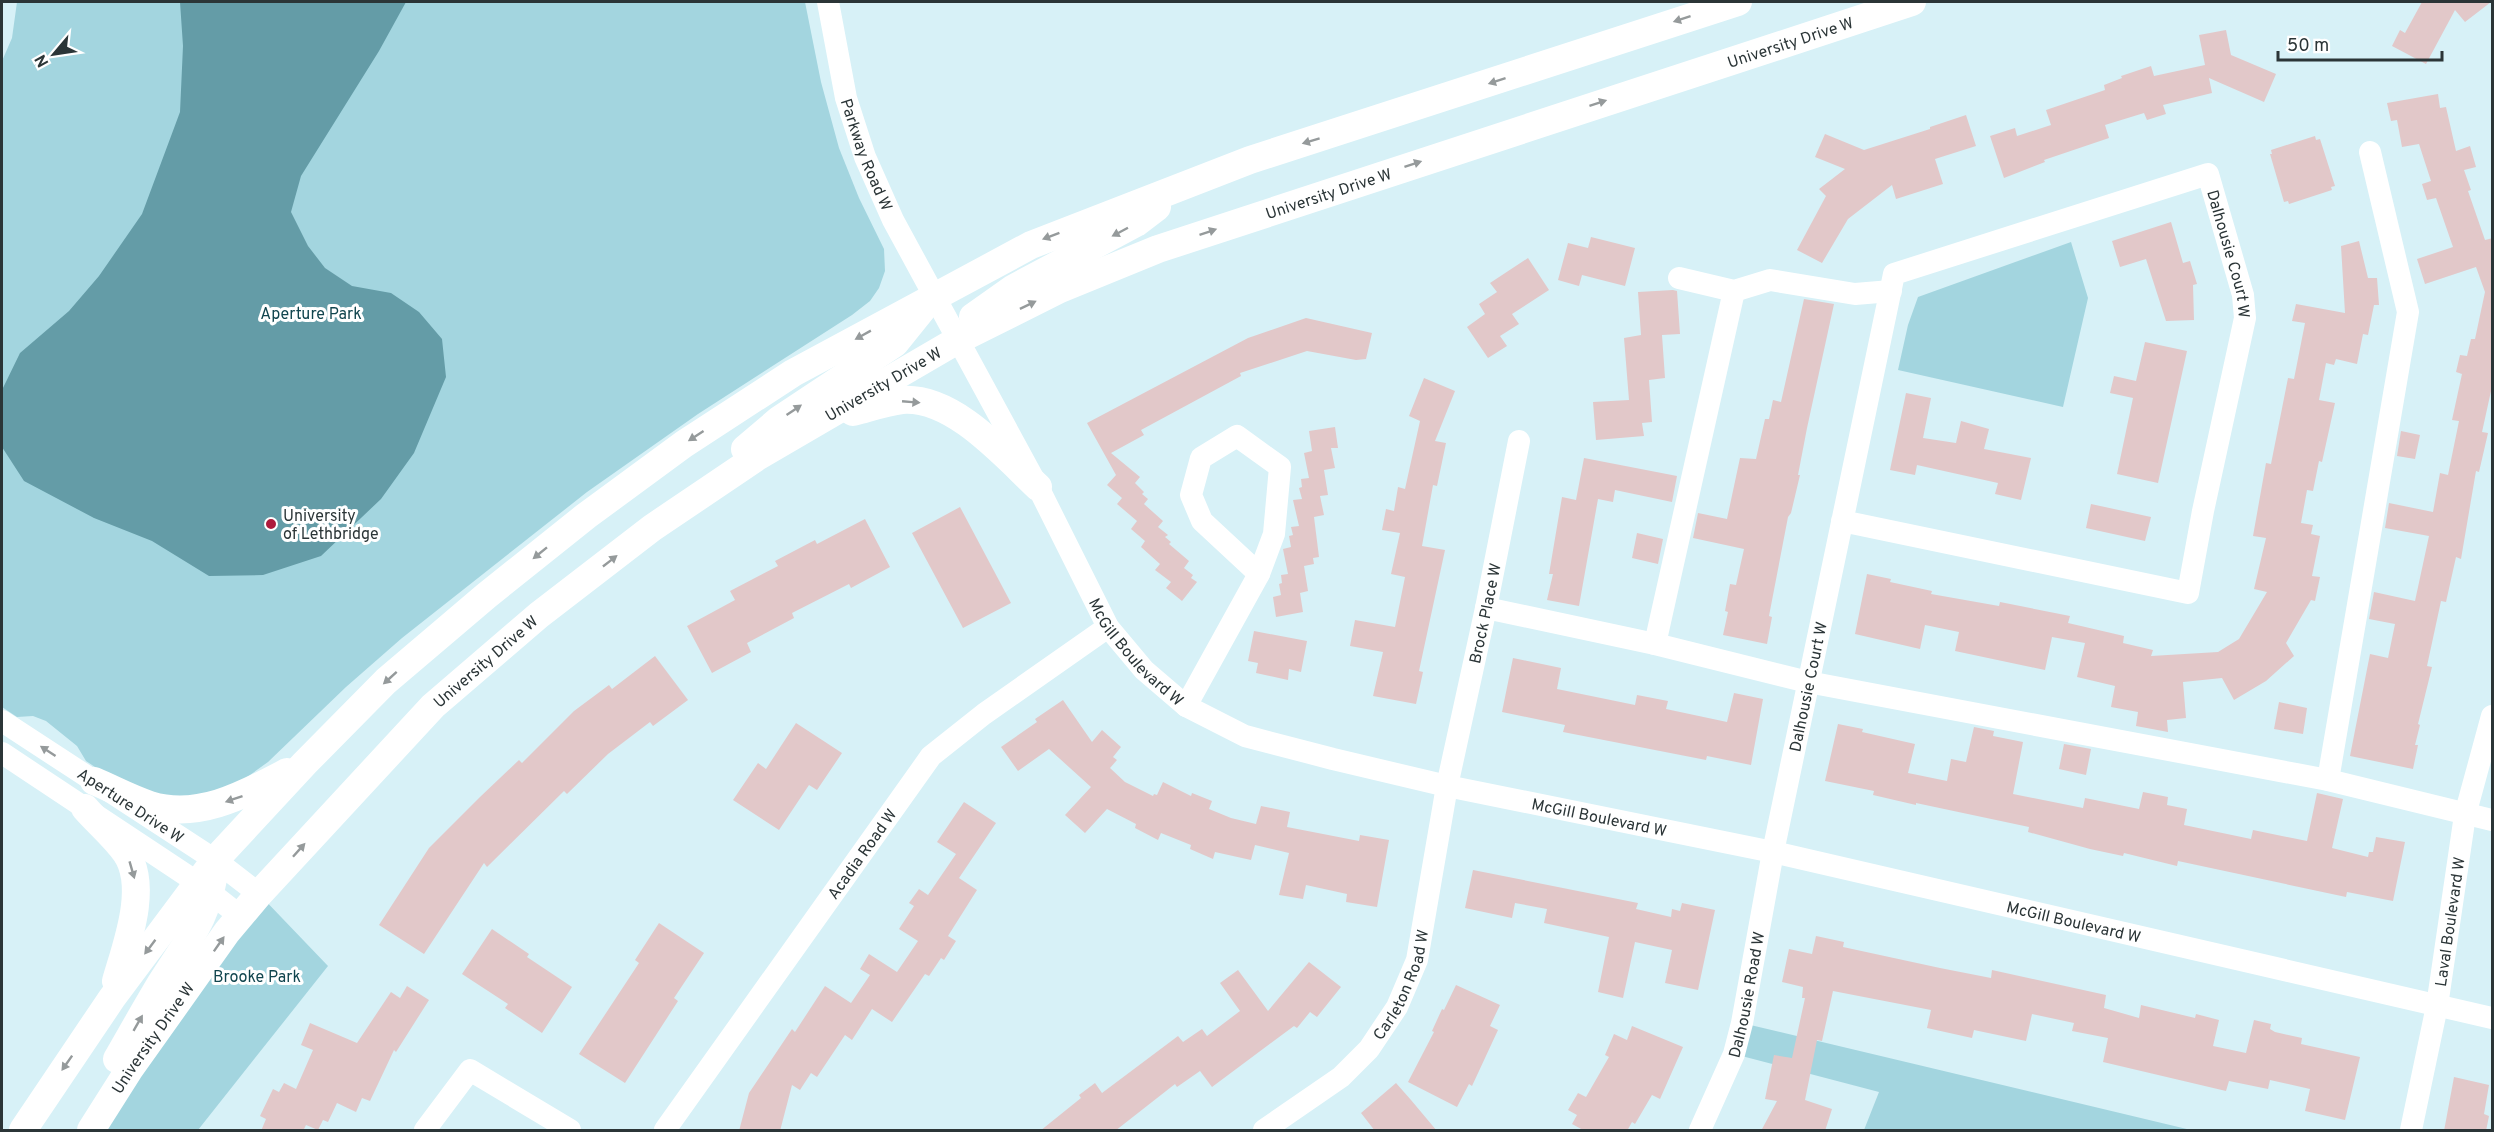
<svg xmlns="http://www.w3.org/2000/svg" width="2494" height="1132" font-family="Overpass,sans-serif">
  <rect width="100%" height="100%" fill="#d7f1f7"/>
  <path fill="#a3d5df" d="M17,2H805L821,82L839,148L859,198L884,249L885,271L879,288L870,301L852,315L698,414L587,492L402,638L346,687L268,762L243,780L213,794L166,797L116,781L86,761L77,746L46,721L33,716L17,717L2,707V61L12,38Z
    M2071,242L2088,298L2063,407L1898,370L1908,325L1918,297Z
    M259,894L328,966L198,1130H91Z
    M1742,1023L2191,1130H1864L1879,1092L1734,1054Z"/>
  <path fill="#649ca7" d="M180,2H406L379,51L301,176L291,212L308,246L325,268L352,286L391,293L419,312L442,339L446,377L414,453L381,499L321,556L263,575L209,576L152,541L94,518L24,481L2,447V390L20,353L69,311L99,276L142,214L180,112L183,46Z"/>
  <path fill="#e2c8c9" d="M2422,2H2491L2465,22L2455,10L2426,64L2392,46L2400,30L2405,33Z
    M2226,30L2231,55L2276,74L2264,102L2209,78L2212,93L2163,105L2166,114L2147,120L2144,113L2105,125L2109,138L2044,160L2045,162L2004,178L1990,136L2015,128L2017,136L2051,125L2046,110L2105,90L2104,85L2122,78L2121,76L2151,66L2154,76L2205,65L2199,35Z
    M2438,94L2440,108L2446,107L2456,151L2470,146L2476,167L2464,170L2471,190L2468,191L2485,240L2493,238V382L2482,432L2488,433L2479,472L2476,471L2461,559L2456,557L2446,602L2441,601L2427,666L2432,667L2418,724L2420,725L2415,745H2418L2413,769L2350,756L2370,654L2388,658L2395,624L2369,619L2374,592L2415,601L2429,536L2385,528L2389,503L2433,512L2440,473L2448,475L2459,421L2452,420L2462,374L2456,372L2460,355L2467,356L2471,339H2475L2485,292L2476,267L2425,284L2417,259L2453,247L2436,198L2427,200L2422,184L2431,181L2419,144L2402,147L2397,120L2391,121L2387,103Z
    M1966,115L1976,146L1935,159L1943,184L1896,199L1892,185L1848,219L1822,263L1797,250L1826,196L1819,189L1845,169L1815,157L1825,134L1864,150L1930,129V127Z
    M2315,136L2316,140L2320,139L2335,186L2331,187L2332,190L2289,204L2288,201L2284,202L2270,154H2272L2271,150Z
    M2171,222L2183,263L2190,261L2197,284L2193,285L2194,320L2166,321L2146,259L2120,267L2112,241Z
    M1591,237L1635,248L1625,286L1582,275L1579,286L1558,280L1568,243L1588,248Z
    M2359,241L2368,278H2377L2379,305H2374L2368,335L2363,334L2357,364L2336,359L2334,365L2326,363L2319,400L2335,403L2322,462L2319,461L2313,491L2307,490L2301,523L2313,525L2311,534L2320,536L2312,576L2320,577L2315,601L2311,600L2286,643L2294,656L2266,681L2234,700L2222,678L2183,682L2186,718L2167,720L2168,732L2136,726L2138,712L2111,707L2115,686L2077,677L2085,643L2052,637L2045,670L1955,651L1959,632L1925,625L1920,649L1855,634L1867,574L1891,579L1890,582L1932,591L1931,594L1999,606L2000,602L2070,616L2068,623L2124,636L2123,643L2153,650L2151,656L2218,652L2239,639L2267,592L2254,589L2266,538L2253,536L2266,463L2271,464L2288,378L2294,379L2305,323L2292,321L2296,304L2345,313L2341,246Z
    M1528,258L1549,290L1512,314L1519,324L1500,336L1507,346L1488,358L1467,327L1485,314L1479,304L1497,292L1490,283Z
    M1673,290L1677,291L1680,334L1662,335L1665,378L1649,380L1652,422L1642,423L1644,436L1596,440L1593,402L1629,400L1624,338L1641,335L1638,292Z
    M1804,299L1834,304L1807,428L1798,475H1800L1791,513L1788,517L1769,616L1772,617L1767,644L1723,635L1728,612L1725,611L1730,584L1736,585L1744,549L1693,538L1698,513L1727,519L1740,458L1756,459L1765,419H1769L1773,400L1781,402Z
    M1306,318L1372,333L1366,359L1356,360L1307,351L1240,373L1241,376L1141,430L1144,435L1111,453L1140,477L1135,483L1144,492L1142,494L1148,499L1144,504L1163,521L1158,527L1168,535L1165,537L1171,542L1169,544L1189,561L1184,568L1193,575L1191,578L1197,582L1182,601L1166,588L1171,582L1155,570L1160,564L1141,547L1145,541L1131,529L1137,521L1117,504L1122,498L1107,485L1116,475L1087,423L1248,338Z
    M2145,342L2187,351L2158,483L2117,474L2133,398L2110,393L2114,376L2136,381Z
    M1424,378L1455,391L1435,441L1446,443L1437,486L1433,485L1422,546L1445,550L1419,671L1423,672L1416,704L1373,696L1383,652L1350,646L1355,620L1395,627L1405,577L1391,574L1400,533L1382,530L1386,509L1394,511L1398,487L1405,489L1420,421L1409,416Z
    M1906,393L1931,398L1923,438L1956,443L1961,421L1989,429L1984,449L2031,458L2021,500L1995,494L1998,483L1917,465L1915,475L1890,470Z
    M1335,427L1338,448H1331L1335,468L1324,470L1328,495L1320,496L1324,515L1314,517L1319,557L1313,558L1314,564L1304,566L1308,591L1300,593L1303,612L1276,617L1273,597L1281,595L1279,584L1282,583L1281,575L1288,574L1283,549L1291,547L1289,536L1293,535L1291,527L1299,526L1293,500L1302,499L1299,488L1302,487L1301,479L1309,478L1304,453L1312,451L1309,431Z
    M2401,431L2420,435L2415,459L2397,456Z
    M1584,458L1677,476L1672,502L1615,490L1613,502L1598,499L1579,606L1547,600L1553,574H1549L1562,497L1576,500Z
    M2091,504L2151,517L2145,541L2086,528Z
    M960,507L1011,603L963,628L912,533Z
    M865,519L890,567L851,588L849,584L792,613L794,618L747,643L751,652L712,673L687,626L735,600L730,591L778,566L775,561L815,540L817,544Z
    M1637,533L1663,539L1658,564L1632,558Z
    M1254,631L1307,641L1301,672L1289,669L1288,680L1256,673L1258,663L1248,661Z
    M655,656L688,700L653,726L650,722L608,754L567,794L564,791L487,867L484,863L424,954L379,925L429,848L480,797L519,760L522,763L574,711L609,685L612,689Z
    M1513,658L1561,668L1557,689L1635,705L1637,695L1668,701L1666,709L1727,722L1734,693L1763,699L1751,765L1707,756L1706,760L1563,732L1565,725L1502,712Z
    M1063,700L1092,742L1102,730L1121,747L1113,757L1117,760L1110,768L1125,782L1153,796L1154,794L1157,795L1163,782L1191,796L1192,793L1212,801L1209,809L1231,818L1256,824L1261,806L1290,812L1287,827L1359,841L1360,835L1389,840L1377,907L1346,902L1347,894L1306,885L1303,899L1279,895L1289,853L1255,845L1251,860L1215,852L1213,859L1190,849L1191,845L1161,833L1158,840L1135,828L1136,824L1107,809L1085,833L1065,815L1091,787L1049,749L1018,771L1001,747L1037,722L1035,719Z
    M2279,702L2307,708L2303,734L2274,729Z
    M796,723L842,753L817,790L809,785L779,830L733,800L758,763L766,769Z
    M1838,724L1863,729L1862,732L1915,744L1908,773L1947,781L1951,759L1966,762L1974,727L1994,731L1993,736L2023,742L2013,794L2083,808L2085,798L2139,809L2143,792L2168,797L2167,805L2187,809L2184,825L2251,839L2253,830L2307,841L2317,793L2343,799L2332,848L2368,857L2369,852H2373L2376,837L2405,842L2393,901L2347,892L2346,897L2178,861L2177,866L2124,853L2123,856L2090,849L2028,832L2029,827L1916,803V805L1873,795L1874,791L1825,781Z
    M2064,744L2091,749L2086,775L2059,769Z
    M964,802L996,823L959,878L977,890L948,936L956,941L944,960L941,958L929,976L925,974L892,1022L872,1009L852,1040L845,1035L817,1077L811,1073L800,1090L792,1085L780,1131H739L749,1093L792,1029L795,1032L825,986L851,1003L870,975L860,969L869,954L897,972L918,941L899,929L914,906L909,903L919,889L928,895L956,854L937,842Z
    M1473,870L1638,903L1636,909L1671,917L1672,909L1680,911L1682,903L1715,910L1698,990L1665,983L1672,950L1635,942L1623,998L1598,992L1609,937L1544,923L1547,909L1515,903L1512,918L1465,908Z
    M659,923L704,953L674,998L678,1001L625,1083L579,1054L639,963L635,960Z
    M492,929L529,954L527,957L572,987L542,1033L505,1008L508,1004L462,974Z
    M1816,936L1844,942L1843,947L1940,968L1991,978L1992,970L2106,995L2104,1008L2139,1018L2141,1005L2195,1018L2196,1014L2219,1020L2213,1046L2246,1053L2254,1020L2271,1024L2270,1029L2275,1032L2302,1038L2301,1044L2360,1057L2345,1120L2305,1111L2310,1089L2270,1080L2268,1089L2229,1081L2226,1091L2103,1062L2108,1038L2072,1031L2074,1023L2032,1014L2026,1041L1974,1030L1972,1038L1927,1028L1931,1010L1833,991L1822,1041L1817,1040L1805,1100L1832,1109L1825,1131H1761L1777,1101L1765,1099L1774,1055L1792,1058L1805,998H1802L1803,987L1782,982L1789,949L1812,954Z
    M1309,962L1341,987L1317,1017L1310,1012L1297,1028L1294,1026L1212,1087L1200,1071L1177,1087L1175,1084L1115,1131H1040L1081,1098L1079,1095L1095,1083L1102,1093L1178,1036L1183,1042L1202,1029L1207,1036L1240,1011L1220,983L1238,970L1268,1011Z
    M1456,985L1500,1005L1490,1026L1498,1030L1472,1086L1469,1084L1457,1107L1408,1082L1434,1032L1432,1031L1442,1009L1444,1010Z
    M407,986L429,1000L396,1052L394,1050L370,1101L362,1098L356,1112L337,1103L328,1122L323,1120L318,1130L306,1125L303,1131H261L266,1119L260,1116L273,1089L279,1092L284,1083L296,1089L313,1050L301,1045L310,1023L357,1043L391,992L400,998Z
    M1632,1026L1683,1047L1660,1099L1652,1095L1635,1124L1632,1122L1627,1131H1585L1572,1124L1577,1115L1568,1110L1578,1093L1586,1097L1609,1057L1605,1055L1614,1034L1627,1040Z
    M2454,1077L2489,1085L2484,1114L2489,1116L2486,1131H2444Z
    M1396,1083L1411,1100L1437,1131H1375L1361,1113Z"/>
  <g fill="none" stroke-linecap="round" stroke-linejoin="round">
    <g stroke="#fff" stroke-width="22">
      <path id="s1" d="M828,2L846,98L865,157L893,220L1038,487L1108,627L1144,670L1186,706L1245,736L1333,759L1447,786L1773,852L2492,1018"/>
      <path d="M1679,278L1734,291L1770,280L1855,294L1891,291"/>
      <path d="M1237,436L1280,467L1274,534L1259,574L1202,521L1191,495L1201,458Z"/>
      <path d="M1486,608L1655,644L1808,682L2328,780L2492,820"/>
      <path d="M1655,644L1734,291"/>
      <path d="M1186,706L1259,574"/>
      <path id="s2" d="M2,721L215,860L259,894"/>
      <path d="M2,753L198,883L240,916"/>
      <path d="M2328,780L2408,312L2370,152"/>
      <path d="M425,1130L470,1070L570,1130"/>
      <path id="s3" d="M665,1130L931,756L984,714L1108,627"/>
      <path id="s4" d="M1264,1130L1341,1077L1369,1049L1397,1007L1417,960L1447,786L1486,608L1519,441"/>
      <path id="s5" d="M1700,1130L1734,1054L1742,1023L1773,852L1894,274L2208,174L2243,295L2245,318L2203,511L2188,593L1842,521"/>
      <path id="s6" d="M2411,1130L2437,1006L2465,815L2492,716"/>
    </g>
    <g stroke="#fff" stroke-width="28">
      <path d="M973,317L1014,288L1136,223L1157,207"/>
      <path d="M853,412C869,408 885,402 902,400C953,396 1004,455 1038,487"/>
      <path d="M745,449L779,420L895,343L924,307"/>
      <path d="M94,781C113,789 131,799 150,805C199,820 245,794 287,772"/>
      <path d="M85,808C98,823 115,837 126,853C149,887 126,946 116,981"/>
      <path d="M117,1059C132,1033 146,1008 161,983C187,942 211,914 215,864"/>
      <path d="M23,1130L112,998L215,860L305,763L386,681L486,596L586,516L684,444L793,373L1031,245L1250,160L1738,2"/>
      <path id="s7" d="M91,1130L129,1070L227,932L259,894L433,706L539,615L652,528L757,457L956,341L1060,289L1158,249L1912,2"/>
    </g>
  </g>
  <defs><path id="oneway-solid" d="M-6-.8H1V-3.2L6.5 0L1 3.2V.8H-6Z" transform="scale(1.5)"/></defs>
  <g fill="#959a9b">
    <use href="#oneway-solid" transform="translate(1682 19) rotate(162)"/>
    <use href="#oneway-solid" transform="translate(1497 81) rotate(162)"/>
    <use href="#oneway-solid" transform="translate(1598 103) rotate(-18)"/>
    <use href="#oneway-solid" transform="translate(1311 141) rotate(163)"/>
    <use href="#oneway-solid" transform="translate(1413 164) rotate(-18)"/>
    <use href="#oneway-solid" transform="translate(1120 232) rotate(152)"/>
    <use href="#oneway-solid" transform="translate(1208 232) rotate(-19)"/>
    <use href="#oneway-solid" transform="translate(1051 236) rotate(159)"/>
    <use href="#oneway-solid" transform="translate(1028 305) rotate(-26)"/>
    <use href="#oneway-solid" transform="translate(863 335) rotate(151)"/>
    <use href="#oneway-solid" transform="translate(911 402) rotate(5)"/>
    <use href="#oneway-solid" transform="translate(794 410) rotate(-34)"/>
    <use href="#oneway-solid" transform="translate(696 436) rotate(147)"/>
    <use href="#oneway-solid" transform="translate(540 553) rotate(141)"/>
    <use href="#oneway-solid" transform="translate(610 561) rotate(-38)"/>
    <use href="#oneway-solid" transform="translate(390 678) rotate(138)"/>
    <use href="#oneway-solid" transform="translate(48 751) rotate(-147)"/>
    <use href="#oneway-solid" transform="translate(234 799) rotate(161)"/>
    <use href="#oneway-solid" transform="translate(299 850) rotate(-48)"/>
    <use href="#oneway-solid" transform="translate(132 870) rotate(74)"/>
    <use href="#oneway-solid" transform="translate(219 944) rotate(-55)"/>
    <use href="#oneway-solid" transform="translate(150 947) rotate(127)"/>
    <use href="#oneway-solid" transform="translate(138 1023) rotate(-60)"/>
    <use href="#oneway-solid" transform="translate(67 1063) rotate(125)"/>
  </g>
  <circle fill="#ae1a3c" stroke="#fff" stroke-width="2" cx="271" cy="524" r="6"/>
  <g text-anchor="middle" stroke-width="6" stroke-linejoin="round" paint-order="stroke">
    <g font-size="16" fill="#2b3537" stroke="#fff">
      <text dy="6" stroke="none"><textPath href="#s7" startOffset="2073">University Drive W</textPath></text>
      <text dy="6" stroke="none"><textPath href="#s1" startOffset="158">Parkway Road W</textPath></text>
      <text dy="6" stroke="none"><textPath href="#s7" startOffset="1587">University Drive W</textPath></text>
      <text dy="6" stroke="none"><textPath href="#s5" startOffset="1292">Dalhousie Court W</textPath></text>
      <text dy="6" stroke="none"><textPath href="#s7" startOffset="1101">University Drive W</textPath></text>
      <text dy="6" stroke="none"><textPath href="#s4" startOffset="588">Brock Place W</textPath></text>
      <text dy="6" stroke="none"><textPath href="#s1" startOffset="726">McGill Boulevard W</textPath></text>
      <text dy="6" stroke="none"><textPath href="#s7" startOffset="615">University Drive W</textPath></text>
      <text dy="6" stroke="none"><textPath href="#s5" startOffset="458">Dalhousie Court W</textPath></text>
      <text dy="6" stroke="none"><textPath href="#s2" startOffset="154">Aperture Drive W</textPath></text>
      <text dy="6" stroke="none"><textPath href="#s1" startOffset="1230">McGill Boulevard W</textPath></text>
      <text dy="6" stroke="none"><textPath href="#s3" startOffset="339">Acadia Road W</textPath></text>
      <text dy="6" stroke="none"><textPath href="#s1" startOffset="1716">McGill Boulevard W</textPath></text>
      <text dy="6" stroke="none"><textPath href="#s6" startOffset="212">Laval Boulevard W</textPath></text>
      <text dy="6" stroke="none"><textPath href="#s4" startOffset="206">Carleton Road W</textPath></text>
      <text dy="6" stroke="none"><textPath href="#s5" startOffset="144">Dalhousie Road W</textPath></text>
      <text dy="6" stroke="none"><textPath href="#s7" startOffset="111">University Drive W</textPath></text>
    </g>
    <g font-size="16" fill="#11454e" stroke="#fff">
      <text x="311" y="319">Aperture Park</text>
      <text x="257" y="982">Brooke Park</text>
    </g>
    <g font-size="16" fill="#2b3537" stroke="#fff" text-anchor="start">
      <text x="283" y="521">University<tspan x="283" dy="18">of Lethbridge</tspan></text>
    </g>
  </g>
  <rect width="2494" height="1132" fill="none" stroke="#2b3537" stroke-width="6"/>
  <g transform="translate(54 54) rotate(241)" stroke="#ffffff" stroke-width="4.5" paint-order="stroke">
  <path d="M0-4.5L10 22L0 15L-10 22Z" fill="#2b3537"/>
  <text y="-9" font-size="16" font-weight="bold" text-anchor="middle" fill="#2b3537">N</text>
  </g>
  <path d="M2278 51v9h164v-9" fill="none" stroke="#2b3537" stroke-width="3"/>
  <text x="2287" y="51" font-size="18" fill="#2b3537" stroke="#ffffff" stroke-width="4.5" paint-order="stroke">50 m</text>
</svg>
